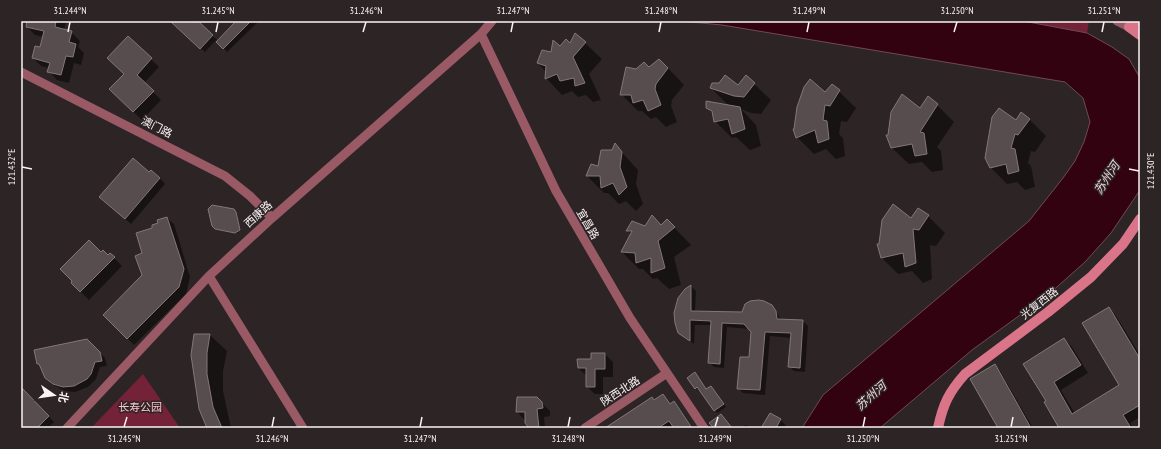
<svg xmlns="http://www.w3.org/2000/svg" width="1161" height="449" font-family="'PT Sans Narrow','Noto Sans SC',sans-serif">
  <rect width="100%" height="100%" fill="#2d2425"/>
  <path fill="#742238" d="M1023,21H1089L1087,33Z
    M143,374L180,428H91Z"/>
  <path fill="#330211" stroke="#6f4a55" d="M680,21H1023L1087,33L1112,47L1129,59L1140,78V190L1111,233L1085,262L1049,294L972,350L880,428H802L823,395L1029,221L1063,178L1075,161L1084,142L1090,122L1083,98L1065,82L722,25Z"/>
  <path fill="#0007" d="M28,21H66L64,31L71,32L80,41L78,47L84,53L81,65L74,63L69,83L57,80L49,71V68L41,66L33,58L41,49L44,37L35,35L27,27Z
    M171,21H197L218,41L238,21H259L227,52L216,40L205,52Z
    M128,37L159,67L144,83L161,100L142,120L119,98L125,74Z
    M585,43L602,59L589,74L601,100L593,102L586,95L578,97L572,91L562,95L546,78V72L538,63L560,47Z
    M649,68H668L684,85L672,100L671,106L677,122L666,127L656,117L651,119L642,111H638L621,94L636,70Z
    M754,84L771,100L761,114L751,113L741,109L756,125L761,146L750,150L736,137L732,138L715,121L714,114L707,108L729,106L711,88Z
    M832,85L856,108L847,122L841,121L839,134L843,138L845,156L836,159L826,149L814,154L797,137Z
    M937,105L954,122L937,147L941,151L943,170L932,172L922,162L909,164L892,148L920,109Z
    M1029,119L1046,136L1035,152L1031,151L1028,163L1031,166L1035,187L1025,190L1017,182L1007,184L990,167L1017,121Z
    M615,145L638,170L636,184L643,204L636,211L626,201L619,204L608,193H604L587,176L591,165L599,167L613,151Z
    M149,173L160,178L165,184L131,224L100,197Z
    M235,211L237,214L240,231L237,233L218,230L213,226Z
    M928,216L945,233L936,246L930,245L932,279L923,283L912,271L898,274L882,258L911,219Z
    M167,218L174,224L190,277L186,294L134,345L104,315L143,276L144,254L154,228Z
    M667,220L691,245L674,257L681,285L669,289L657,278L653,279L643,269H639L622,252L631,234L627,230L645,227L661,226Z
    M101,254L108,257L110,254L122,266L89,300L72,283Z
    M691,286L696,291L695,312L742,313L771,306L776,311L781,320L803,321L808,326L805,372L794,371L789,366L791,338L770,336L765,395L743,393L738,388L750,359L752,331L749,329L727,327L724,368L714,367L709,362L712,325H695L694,344L679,332L682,295Z
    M1109,308L1116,316L1140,355V417L1130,423L1133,428H1060L1047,401L1064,339L1072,347L1088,373L1061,390L1075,414L1121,385Z
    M195,335H210L227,351L223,371V391L231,428H208Z
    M87,340L105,358L107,366L100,367L96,379L88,387L75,392L65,391L52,384L46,378L41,367L38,364Z
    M605,354L613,362V377H603V394H595L586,386L587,376L578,368Z
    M995,366L1000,371L1033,428H999Z
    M697,376L707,390L713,389L726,407L717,413L700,389L698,390L696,388Z
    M24,391L54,422L48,428H21V394Z
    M663,396L671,405L674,403L679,408L693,428H675L674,426L672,428H607Z
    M537,398L550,411V416L544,417L545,428H530L526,421L517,412Z
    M770,414L781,420L786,426L785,428H762Z
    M746,425L751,428H740Z"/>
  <path fill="#584d4e" stroke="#837778" d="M27,21H56L55,27L72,31L69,42L76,44L73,57L66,56L61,75L47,72L50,63L32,58L35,46L40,47L44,31L26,27Z
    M170,21H198L213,35L200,49Z
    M236,21H251L223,49L216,42Z
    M575,33L586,42L573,57L585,83L575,86L574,78L560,81L557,74L545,79L546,66L537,63L542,50L551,52L553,40L560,46L566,39L570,43Z
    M128,36L152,58L137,75L154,91L133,112L109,89L124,74L107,58Z
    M659,59L668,68L656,84L655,89L661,105L648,111L643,100L633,103L631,95H620L626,67L636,69L644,62L649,67Z
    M725,75L738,85L746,75L755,83L744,97L734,96L710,88L712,83H719Z
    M810,79L825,92L832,84L840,90L830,106L825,105L823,120L827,121L829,139L818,143L815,130L796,138L793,129H794L797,107L804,87Z
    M902,94L920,108L928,96L938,104L920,132L924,133L927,154L915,156L912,144L891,148L886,135H888L891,112Z
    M706,101L740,107L745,129L732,134L728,119L714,122L712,111L706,108Z
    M999,108L1016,120L1021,112L1030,119L1018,135L1015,134L1011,148L1015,149L1019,171L1008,174L1006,164L990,168L985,158L992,117Z
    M615,143L622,152L620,167L627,187L619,195L613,183L601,188L600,176H586L591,164L598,166L601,150H612Z
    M133,158L149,172L151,170L160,178L125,219L99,197Z
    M893,204L911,218L918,208L929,215L919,230L913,229L916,263L905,267L903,253L881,258L877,244H879L882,220Z
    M212,205L234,209L236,212L240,230L235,233L215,229L212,226L208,209Z
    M652,215L661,225L667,219L675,227L658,241L665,268L651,273V258L636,263L635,253L621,252L632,231H626L632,221L645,226Z
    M167,217L184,269L179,287L127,339L103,315L142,275L135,256L142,253L136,233L152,228V225L158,223L157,220Z
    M89,240L101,252L103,250L108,255L110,253L115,257L80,292L71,283L72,281L60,269Z
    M691,285V311L742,312L745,304L750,301L759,300L764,301L772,305L776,311L777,319L803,320L800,368L788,367L791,333L765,332L760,390L737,389L740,357H749L751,332L744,324L722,323L720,364L708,363L711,321L690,320V341L678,333L675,323L674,313L678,298L685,289Z
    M1109,307L1140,359V405L1123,415L1131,428H1059L1044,402L1046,401L1023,364L1064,338L1081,365L1054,382L1072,414L1119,385L1082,323Z
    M194,334H210L207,353V374L213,407L222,428H207L199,409L191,355Z
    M87,339L100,352L102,361L95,362L91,374L87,379L74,386L63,387L53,384L45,378L39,364H37L34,350Z
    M591,353H605V369H595V387H586V368H578L577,359H591Z
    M995,364L1031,428H998L970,379Z
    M695,372L706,389L711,386L724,404L714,411L697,387L695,389L687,378Z
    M21,387L49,416L37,428H21Z
    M663,394L670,404L674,401L692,428H674L669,421L658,428H605L652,397L654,400Z
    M517,397H537L542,402L543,408L537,409L539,428H529L525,423V412H516Z
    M770,413L781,419L776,428H761Z
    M721,414L732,428H714L709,423Z"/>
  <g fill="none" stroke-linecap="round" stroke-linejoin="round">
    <path stroke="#995965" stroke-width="9" d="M1117,21L1129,27
      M481,34L556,191L630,318L704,428
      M21,72L225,176L250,196L272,218
      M209,276L303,428
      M67,428L209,276L272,218L481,34L492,21
      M585,428L667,373"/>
    <path stroke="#da7488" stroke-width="10" d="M1138,21L1129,27L1140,35
      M938,428C943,404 949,392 965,374L1048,312L1091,277L1123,244L1140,219"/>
  </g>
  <path fill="none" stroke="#faf3f4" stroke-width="1.5" d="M68,32L70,22M216,32L218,22M363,32L366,22M511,32L513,22M659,32L661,22M807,32L809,22M954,32L957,22M1102,32L1104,22M22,167L32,169M1129,169L1139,171M124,427L127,417M272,427L274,417M420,427L422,417M568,427L570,417M715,427L718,417M863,427L865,417M1011,427L1013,417"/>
  <g text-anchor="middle" stroke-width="3" stroke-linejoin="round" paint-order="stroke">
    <g font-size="11" fill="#faf3f4" stroke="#2d2425">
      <text transform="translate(157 127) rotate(27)" y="4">澳门路</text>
      <text transform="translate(258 214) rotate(-42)" y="4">西康路</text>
      <text transform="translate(588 224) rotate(60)" y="4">宜昌路</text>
      <text transform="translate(1039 303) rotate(-38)" y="4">光复西路</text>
      <text transform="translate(620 391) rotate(-33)" y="4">陕西北路</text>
    </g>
    <g font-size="11" fill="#fdc5ce" stroke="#2d2425">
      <text x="140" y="411">长寿公园</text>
    </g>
    <g font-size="12" font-style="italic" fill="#f3d7db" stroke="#2d2425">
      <text transform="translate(1107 178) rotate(-57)" y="4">苏州河</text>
      <text transform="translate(871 396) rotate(-42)" y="4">苏州河</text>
    </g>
  </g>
  <rect width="1161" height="449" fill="none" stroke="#2d2425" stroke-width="44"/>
  <g transform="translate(54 395) rotate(103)" stroke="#2d2425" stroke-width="3" paint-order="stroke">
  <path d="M0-3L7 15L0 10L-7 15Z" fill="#faf3f4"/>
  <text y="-6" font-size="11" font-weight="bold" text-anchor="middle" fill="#faf3f4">北</text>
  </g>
  <rect x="22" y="22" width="1117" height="405" fill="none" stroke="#faf3f4" stroke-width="1.5"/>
  <g font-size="10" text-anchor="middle" fill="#faf3f4">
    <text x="70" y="14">31.244°N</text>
    <text x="218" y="14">31.245°N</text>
    <text x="366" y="14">31.246°N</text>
    <text x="513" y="14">31.247°N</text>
    <text x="661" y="14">31.248°N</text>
    <text x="809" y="14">31.249°N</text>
    <text x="957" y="14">31.250°N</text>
    <text x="1104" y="14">31.251°N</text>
    <text transform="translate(11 167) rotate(-90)" y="4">121.432°E</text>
    <text transform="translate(1150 171) rotate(-90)" y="4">121.430°E</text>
    <text x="124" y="442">31.245°N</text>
    <text x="272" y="442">31.246°N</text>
    <text x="420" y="442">31.247°N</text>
    <text x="568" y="442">31.248°N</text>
    <text x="715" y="442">31.249°N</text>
    <text x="863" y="442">31.250°N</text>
    <text x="1011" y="442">31.251°N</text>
  </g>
</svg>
